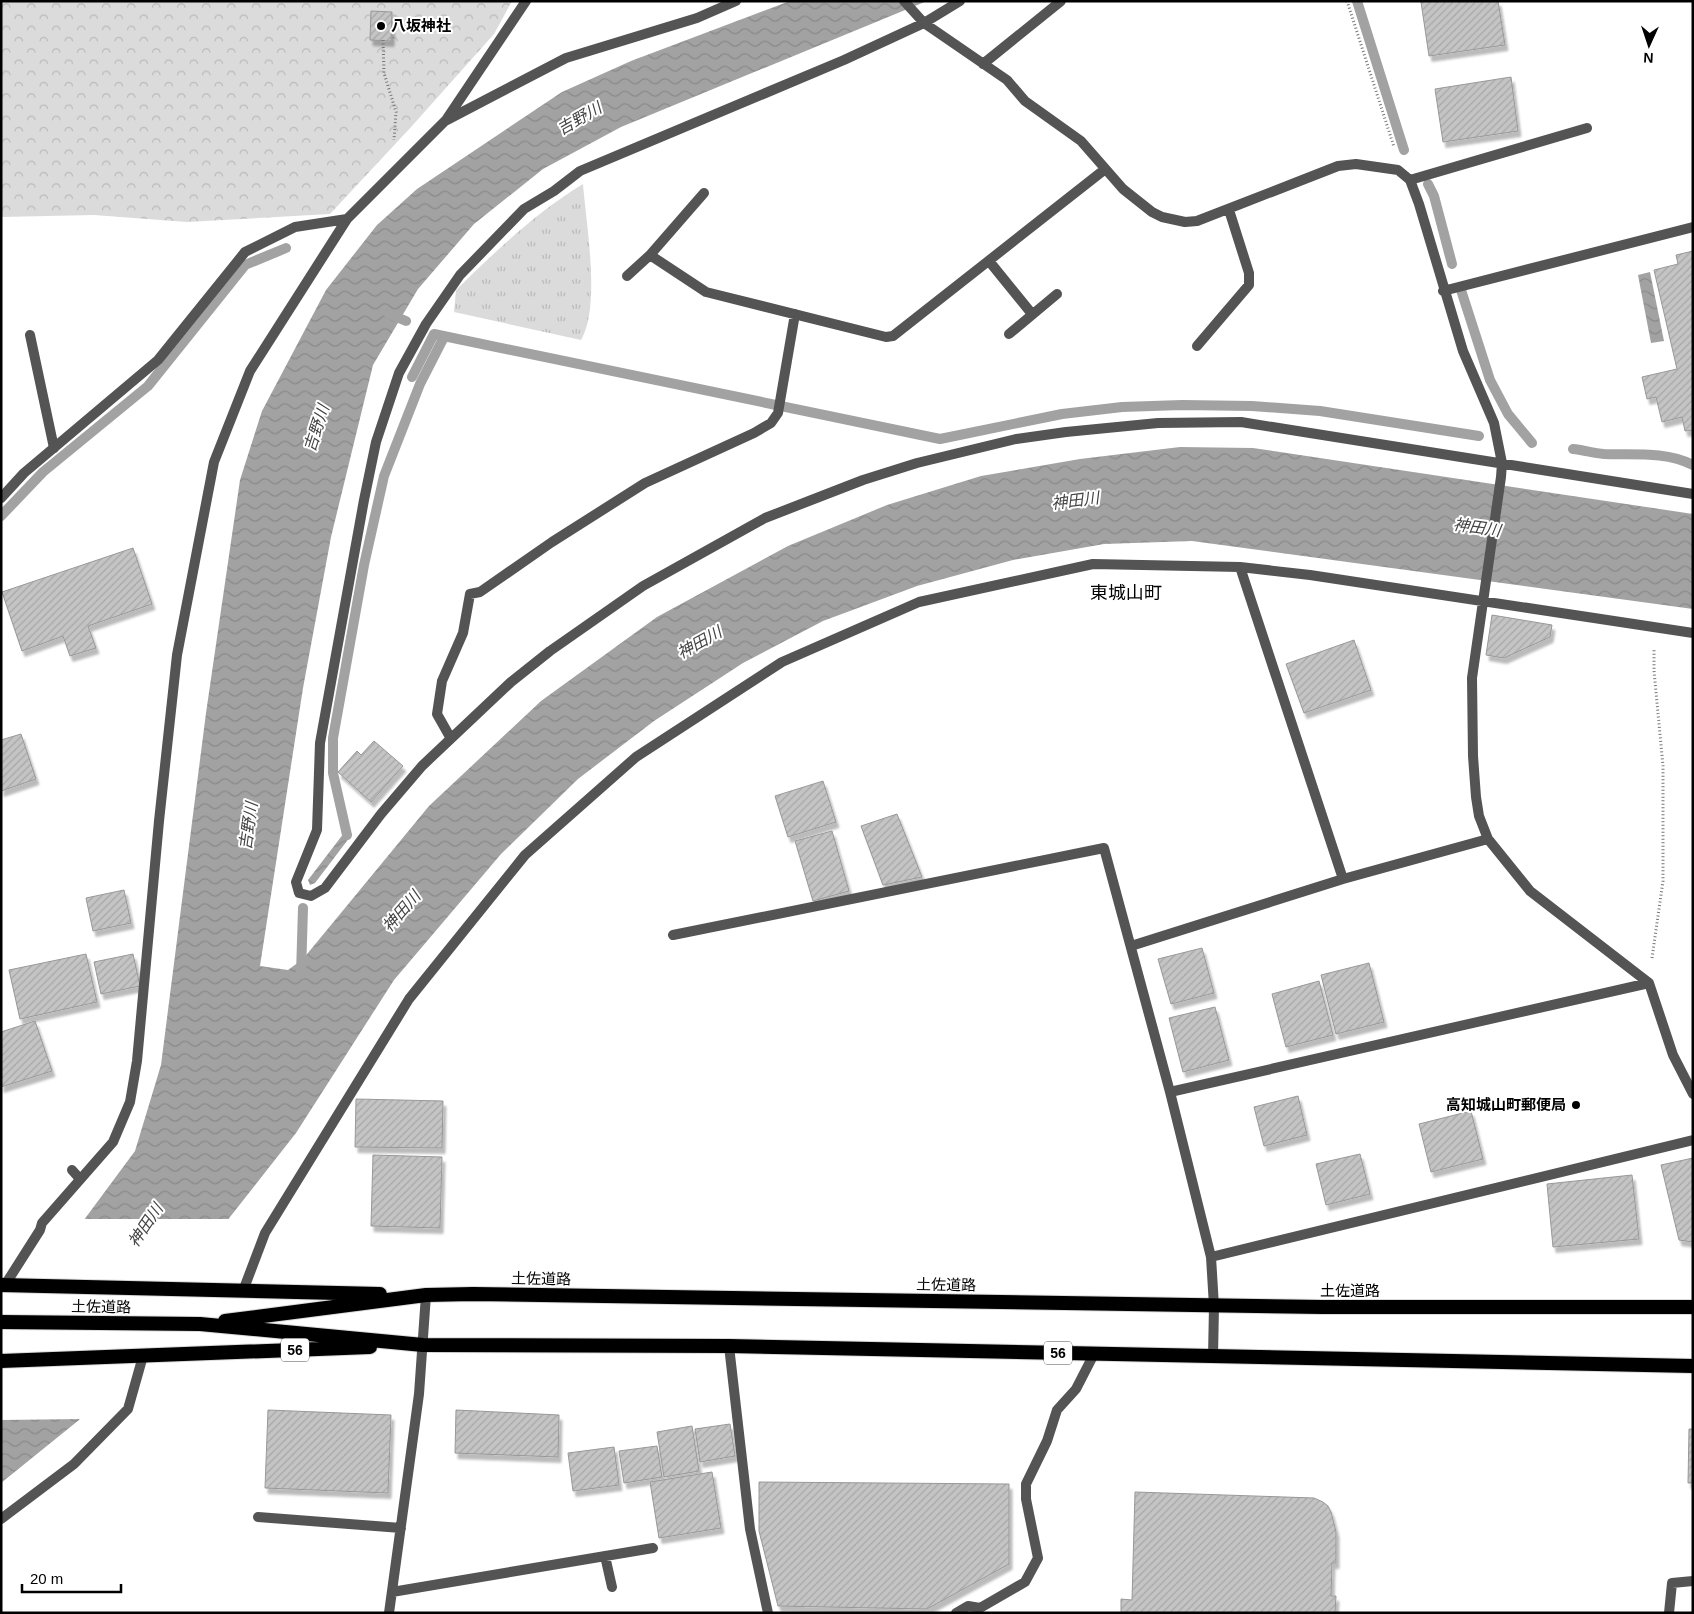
<svg xmlns="http://www.w3.org/2000/svg" width="1694" height="1614" font-family="Helvetica,'Noto Sans JP',sans-serif">
  <defs>
    <pattern id="grass-tufts" width="24" height="20" patternUnits="userSpaceOnUse" patternTransform="scale(1.25)"><rect width="24" height="20" fill="#dbdbdb"/><path d="M3 7l-1-3M5 7V3M7 7l1-3M15 17l-1-3M17 17v-4M19 17l1-3" fill="none" stroke="#bababa"/></pattern>
    <pattern id="forest-crowns" width="20" height="18" patternUnits="userSpaceOnUse" patternTransform="scale(1.25)"><rect width="20" height="18" fill="#dbdbdb"/><path d="M2 6a3 3 0 1 1 6 0M12 15a3 3 0 1 1 6 0" fill="none" stroke="#bababa"/></pattern>
    <pattern id="water-waves" width="16" height="10" patternUnits="userSpaceOnUse" patternTransform="scale(1.25)"><rect width="16" height="10" fill="#a2a2a2"/><path d="M0 5q4-4 8 0t8 0" fill="none" stroke="#8a8a8a"/></pattern>
    <pattern id="building-hatch" width="6" height="6" patternUnits="userSpaceOnUse" patternTransform="scale(1.25)"><rect width="6" height="6" fill="#c4c4c4"/><path d="M-1 1l2-2M0 6l6-6M5 7l2-2" fill="none" stroke="#a7a7a7"/></pattern>
    <filter id="shadow"><feDropShadow dx="3" dy="5.5" stdDeviation="1" flood-color="#0004"/></filter>
  </defs>
  <rect width="100%" height="100%" fill="#fff"/>
  <path fill="url(#grass-tufts)" d="M583,184C586,223 601,307 581,340L454,312L456,290C496,251 535,213 583,184Z"/>
  <path fill="url(#forest-crowns)" d="M1,1H512L494,34L412,126L330,214L187,222L94,215L1,217Z"/>
  <path fill="url(#water-waves)" d="M790,1H927L621,127L543,169L474,224L418,289L373,365L331,537L303,688L260,966L288,970L303,959L429,806L541,701L657,617L788,546L887,505L981,476L1080,459L1180,447L1253,448L1693,514V609L1192,541L1104,544L1013,560L917,586L823,621L743,663L654,721L578,779L501,854L394,980L296,1133L230,1217L79,1420L1,1483V1332L135,1151L161,1065L206,713L240,480L262,411L326,290L377,225L417,189L562,92L631,61Z
    M1650,272L1664,341L1651,343L1638,275Z
    M344,833L350,837L315,883L310,885L308,880Z"/>
  <path fill="#fff" d="M82,1219H232L83,1419L1,1420V1328Z"/>
  <g fill="none" stroke-linecap="round" stroke-linejoin="round">
    <path stroke="#a2a2a2" stroke-width="10" d="M1357,1L1404,150
      M1428,184L1434,196L1452,264
      M1461,290L1490,380L1508,414L1532,443
      M389,314L406,321
      M412,377L434,334L940,439L1062,414L1122,407L1182,405L1252,406L1320,411L1479,436
      M1573,449C1583,450 1593,453 1604,454C1633,455 1666,451 1693,465
      M1,516L43,472L148,386L245,265L286,248
      M347,835L333,773V738L364,565L384,476L420,384L444,337
      M301,974L303,908"/>
  </g>
  <path fill="url(#building-hatch)" stroke="#989898" filter="url(#shadow)" d="M1428,1H1498L1505,45L1429,56L1421,2Z
    M371,11L392,12L391,41L370,40Z
    M1511,77L1518,131L1443,142L1435,89Z
    M1693,251V430L1685,431L1682,417L1662,422L1656,397L1647,399L1642,377L1677,369L1654,270L1678,264L1676,255Z
    M133,548L152,604L88,626L96,648L70,656L63,636L22,651L2,592Z
    M1492,615L1552,625L1550,637L1504,658L1486,655Z
    M1354,640L1371,690L1304,713L1286,664Z
    M21,734L36,779L1,791V740Z
    M374,741L403,766L371,802L338,772L357,751L361,755Z
    M823,781L836,822L788,837L775,796Z
    M897,814L922,877L883,885L861,826Z
    M832,831L849,891L813,901L795,841Z
    M124,890L131,923L93,931L86,898Z
    M1202,948L1214,993L1171,1004L1158,959Z
    M86,954L97,1002L20,1019L9,970Z
    M133,954L140,986L101,994L94,962Z
    M1369,963L1384,1022L1336,1034L1321,975Z
    M1319,981L1333,1035L1286,1047L1272,994Z
    M1215,1007L1229,1060L1183,1072L1169,1018Z
    M35,1021L52,1071L1,1087V1032Z
    M1298,1096L1307,1135L1264,1146L1254,1107Z
    M356,1099L443,1101L442,1148L355,1147Z
    M1471,1111L1483,1159L1431,1172L1419,1124Z
    M1360,1154L1370,1194L1326,1205L1316,1164Z
    M373,1155L442,1157L440,1228L371,1226Z
    M1693,1158V1242L1679,1240L1661,1165Z
    M1632,1175L1639,1239L1553,1247L1547,1184Z
    M268,1410L391,1415L388,1493L265,1488Z
    M456,1410L559,1415L558,1457L455,1453Z
    M730,1424L735,1456L700,1462L695,1429Z
    M692,1426L699,1471L664,1477L657,1432Z
    M1689,1429H1693V1483H1688Z
    M657,1446L662,1477L624,1483L619,1451Z
    M614,1447L619,1485L573,1491L568,1453Z
    M712,1472L721,1528L659,1538L650,1482Z
    M759,1482L1009,1484V1564L927,1609L778,1606L759,1531Z
    M1135,1492L1314,1498L1323,1502L1328,1506L1331,1512L1336,1532V1563H1332L1331,1596H1336L1335,1613H1121V1599L1132,1600Z"/>
  <g fill="none" stroke-linecap="round" stroke-linejoin="round">
    <defs>
      <path id="trunk" d="M1,1285L380,1294
        M225,1321L426,1295L473,1294L1323,1307H1693
        M1,1322L200,1324L423,1345L729,1346L1693,1366
        M1,1361L370,1347"/>
    </defs>
    <use href="#trunk" stroke="#dbdbdb" stroke-width="16"/>
    <path stroke="#767676" stroke-width="3" stroke-dasharray="1 2.5" stroke-linecap="butt" d="M1347,1L1394,147
      M383,40L384,73L396,112L394,140
      M1652,958L1663,881V766L1654,671V650"/>
    <path stroke="#545454" stroke-width="10" d="M30,335L54,448
      M72,1170L80,1179"/>
    <path stroke="#545454" stroke-width="10" d="M904,1L924,23L1007,80L1025,101L1081,141L1123,189L1152,212L1162,217L1185,222L1197,221L1338,166L1356,164L1398,170L1410,180L1419,204L1463,351L1494,423L1502,463L1501,477L1472,678L1473,756L1476,797L1479,816L1488,839L1530,891L1649,983L1673,1055L1693,1094
      M960,1L924,23L844,60L580,171L554,191L524,209L460,275L426,324L399,373L376,442L364,500L320,743L317,830L296,882L299,893L311,896L325,888L381,814L422,766L511,682L550,651L643,586L765,518L863,480L917,463L1016,439L1066,432L1158,423L1241,422L1693,494
      M983,64L1061,1
      M447,120L566,58L697,18L736,1
      M1410,180L1587,128
      M650,255L706,292L886,337L893,336L1104,170
      M989,261L1032,314
      M627,276L650,255L704,193
      M1443,291L1693,227
      M1009,334L1057,294
      M1197,346L1249,285V273L1229,210
      M1,498L24,473L158,360L245,252L295,227L347,219
      M1240,567L1343,879
      M450,737L437,714L442,681L463,633L470,594L480,592L552,542L645,483L754,433L771,423L778,413L795,314
      M673,935L1104,848L1170,1092L1211,1257L1214,1306L1213,1357
      M1131,946L1343,879L1488,839
      M1170,1092L1649,983
      M1211,1257L1693,1140
      M5,1285L40,1230L42,1223L113,1142L130,1102L137,1061L159,821L177,655L214,462L250,371L347,219L446,120L526,1
      M243,1291L265,1233L409,999L525,855L636,757L782,662L919,602L1093,564L1240,567L1310,575L1693,633
      M729,1346L750,1529L768,1613
      M258,1517L401,1528
      M1,1519L74,1464L128,1409L143,1356
      M605,1556L612,1587
      M392,1592L653,1548
      M389,1613L419,1394L426,1295
      M956,1613L968,1606L980,1608L1025,1582L1038,1558L1026,1499V1484L1047,1441L1057,1410L1076,1389L1094,1354
      M1669,1613L1672,1583L1693,1581"/>
    <use href="#trunk" stroke="#000" stroke-width="14"/>
  </g>
  <g fill="#000" stroke="#fff" stroke-width="2">
    <circle cx="381" cy="26" r="5"/>
    <circle cx="1576" cy="1105" r="5"/>
  </g>
  <g text-anchor="middle" stroke-width="4" stroke-linejoin="round" paint-order="stroke">
    <g fill="#fff" stroke="#4c4c4c" stroke-width="1">
      <rect x="281" y="1338.5" width="28" height="23" rx="4"/>
      <rect x="1044" y="1341.5" width="28" height="23" rx="4"/>
    </g>
    <g font-size="14" font-weight="bold" fill="#000">
      <text x="295" y="1355">56</text>
      <text x="1058" y="1358">56</text>
    </g>
    <g font-size="15" font-weight="bold" fill="#000" stroke="#fff" text-anchor="start">
      <text x="391" y="31">八坂神社</text>
      <text x="1566" y="1110" text-anchor="end">高知城山町郵便局</text>
    </g>
    <g font-size="15" fill="#000" stroke="#fff">
      <text transform="translate(541 1279) rotate(1)" y="5">土佐道路</text>
      <text transform="translate(946 1285) rotate(1)" y="5">土佐道路</text>
      <text x="1350" y="1296">土佐道路</text>
      <text transform="translate(101 1307) rotate(1)" y="5">土佐道路</text>
    </g>
    <g font-size="16" font-style="italic" fill="#434343" stroke="#fff">
      <text transform="translate(579 118) rotate(-30)" y="6">吉野川</text>
      <text transform="translate(316 428) rotate(-72)" y="6">吉野川</text>
      <text transform="translate(1075 500) rotate(-7)" y="6">神田川</text>
      <text transform="translate(1477 527) rotate(8)" y="6">神田川</text>
      <text transform="translate(699 642) rotate(-29)" y="6">神田川</text>
      <text transform="translate(248 826) rotate(-82)" y="6">吉野川</text>
      <text transform="translate(401 911) rotate(-49)" y="6">神田川</text>
      <text transform="translate(145 1225) rotate(-56)" y="6">神田川</text>
    </g>
    <g font-size="18" fill="#000" stroke="#fff">
      <text x="1126" y="599">東城山町</text>
    </g>
  </g>
  <rect width="1694" height="1614" fill="none" stroke="#000000" stroke-width="5"/>
  <g transform="translate(1649 45) rotate(183)" stroke="#ffffff" stroke-width="4" paint-order="stroke">
  <path d="M0-4L9 19L0 12L-9 19Z" fill="#000000"/>
  <text y="-8" font-size="14" font-weight="bold" text-anchor="middle" fill="#000000">N</text>
  </g>
  <path d="M22 1584v8h99v-8" fill="none" stroke="#000000" stroke-width="2.5"/>
  <text x="30" y="1584" font-size="15" fill="#000000" stroke="#ffffff" stroke-width="4" paint-order="stroke">20 m</text>
</svg>
